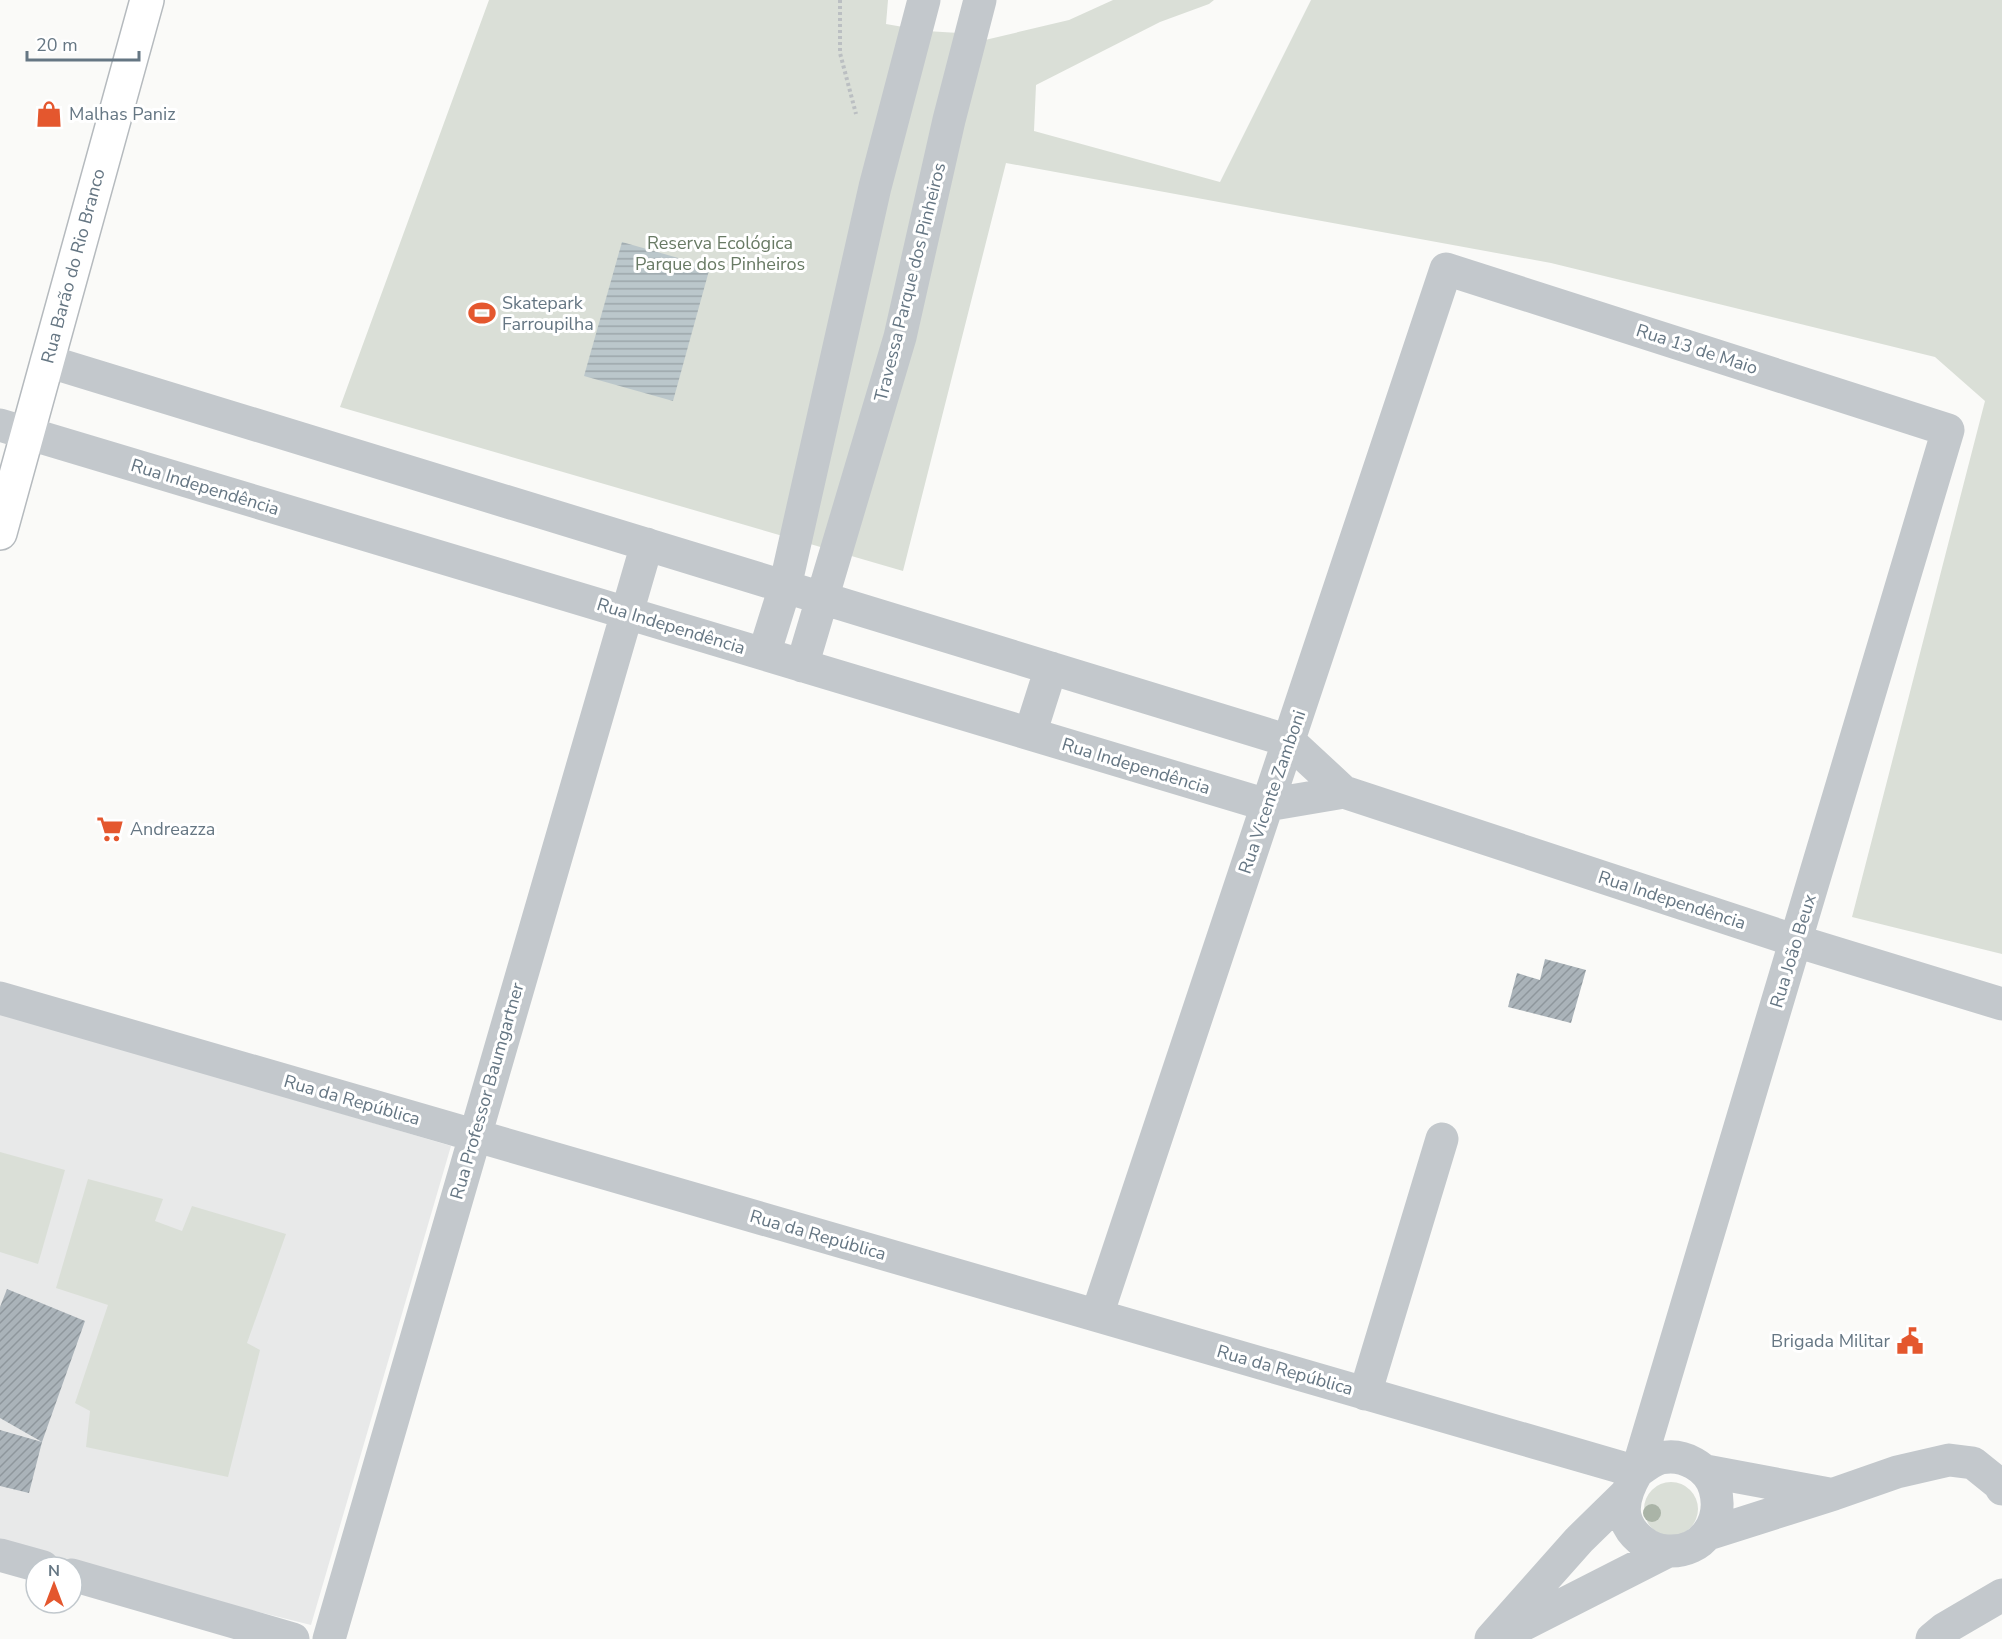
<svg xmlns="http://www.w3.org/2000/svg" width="2002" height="1639" font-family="'Nunito Sans',sans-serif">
  <defs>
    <pattern id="water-rules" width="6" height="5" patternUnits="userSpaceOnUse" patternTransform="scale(1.5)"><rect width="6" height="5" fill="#bbc7cb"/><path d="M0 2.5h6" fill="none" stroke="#9ca6aa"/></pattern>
    <pattern id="building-hatch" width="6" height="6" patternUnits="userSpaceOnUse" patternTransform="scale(1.5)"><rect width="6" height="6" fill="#aab3b9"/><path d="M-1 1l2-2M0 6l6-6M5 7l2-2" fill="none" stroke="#8e969c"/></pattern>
  </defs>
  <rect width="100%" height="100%" fill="#fafaf8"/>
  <path fill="#e8e9e9" d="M0,1009L212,1075L451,1146L311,1625L0,1547Z"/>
  <path fill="#dadfd7" d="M489,0H888L886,24L926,31L959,33L985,40L1069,20L1113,0H1214L1209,4L1160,22L1036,85L1034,131L1220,182L1311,0H2002V954L1852,917L1985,401L1935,357L1551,263L1006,163L903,571L340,407Z
    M0,1152L65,1170L38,1264L0,1252Z
    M88,1179L163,1199L155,1221L182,1231L192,1206L286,1234L247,1343L260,1350L228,1477L86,1447L90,1411L75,1403L108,1305L56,1288Z
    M1644 1509a27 27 0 1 1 54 0a27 27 0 1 1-54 0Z"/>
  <path fill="url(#water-rules)" d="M622,242L710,267L673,401L584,376Z"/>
  <path fill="url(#building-hatch)" d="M1545,959L1586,970L1571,1023L1508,1007L1517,973L1540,980Z
    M7,1289L85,1321L42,1442L0,1418V1307Z
    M0,1430L42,1442L29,1493L0,1486Z"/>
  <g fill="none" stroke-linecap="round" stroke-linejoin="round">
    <defs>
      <path id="major" d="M0,533L147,0"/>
    </defs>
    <use href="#major" stroke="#b5babe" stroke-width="36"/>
    <path stroke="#bbbfc2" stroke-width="4" stroke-dasharray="3 3" stroke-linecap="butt" d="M840,0V53L856,114"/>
    <path stroke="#c3c8cc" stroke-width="33" d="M47,361L1289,741L1344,792L1796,941L2002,1004
      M0,425L1267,805L1344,792
      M764,654L785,587L875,187L924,0
      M802,666L900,337L949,120L980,0
      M1030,734L1051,668
      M0,998L1637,1472
      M1097,1315L1446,269L1948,430L1637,1472C1630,1484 1622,1501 1625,1516C1629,1534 1649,1551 1668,1551C1703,1553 1724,1521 1715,1489C1709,1467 1683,1453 1661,1458C1653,1460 1644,1467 1637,1472
      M1365,1394L1442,1139
      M1706,1471L1829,1494
      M1708,1534L1834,1494L1897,1472L1949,1460L1973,1463L1999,1484L2002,1489
      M0,1555L43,1567
      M72,1575L293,1639
      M1505,1634L1668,1551
      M329,1639L647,544
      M1491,1639L1579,1540L1626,1494
      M1932,1639L1944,1629L2002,1595"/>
    <use href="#major" stroke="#fff" stroke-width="33"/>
  </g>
  <circle fill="#aab4a7" cx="1652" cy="1513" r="9"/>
  <defs>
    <symbol id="shop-bare" viewBox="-9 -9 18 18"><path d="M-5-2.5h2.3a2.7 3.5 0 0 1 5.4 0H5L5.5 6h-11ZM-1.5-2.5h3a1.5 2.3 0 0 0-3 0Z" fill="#e4572e" stroke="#fff" stroke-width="2.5" paint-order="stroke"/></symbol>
    <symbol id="stadium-bare" viewBox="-9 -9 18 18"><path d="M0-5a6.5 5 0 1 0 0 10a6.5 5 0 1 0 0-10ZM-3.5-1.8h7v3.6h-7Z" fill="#e4572e" stroke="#fff" stroke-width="2.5" paint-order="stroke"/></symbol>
    <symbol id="supermarket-bare" viewBox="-9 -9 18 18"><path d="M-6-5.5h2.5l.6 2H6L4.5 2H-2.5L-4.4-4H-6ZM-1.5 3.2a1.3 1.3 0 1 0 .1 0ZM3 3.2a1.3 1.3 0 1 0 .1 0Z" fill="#e4572e" stroke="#fff" stroke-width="2.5" paint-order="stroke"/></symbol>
    <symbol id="civic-bare" viewBox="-9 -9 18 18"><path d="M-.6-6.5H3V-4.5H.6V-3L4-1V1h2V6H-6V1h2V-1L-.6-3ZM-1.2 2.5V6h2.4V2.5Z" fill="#e4572e" stroke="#fff" stroke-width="2.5" paint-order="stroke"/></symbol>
  </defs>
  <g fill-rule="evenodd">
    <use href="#shop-bare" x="30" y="95" width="38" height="38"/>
    <use href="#stadium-bare" x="463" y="294" width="38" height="38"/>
    <use href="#supermarket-bare" x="91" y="810" width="38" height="38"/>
    <use href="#civic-bare" x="1891" y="1322" width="38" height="38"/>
  </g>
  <g text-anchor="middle" stroke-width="6" stroke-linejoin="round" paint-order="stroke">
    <g font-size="18" fill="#657683" stroke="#fff" text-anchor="start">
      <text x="69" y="120">Malhas Paniz</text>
      <text x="502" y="309">Skatepark<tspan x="502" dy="21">Farroupilha</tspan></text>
      <text x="130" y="835">Andreazza</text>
      <text x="1890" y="1347" text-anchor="end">Brigada Militar</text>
    </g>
    <g font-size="18" fill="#687a64" stroke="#fff">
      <text x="720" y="249">Reserva Ecológica<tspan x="720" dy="21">Parque dos Pinheiros</tspan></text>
    </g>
    <g font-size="18" fill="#657683" stroke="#fff">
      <text transform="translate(73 266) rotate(-75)" y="6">Rua Barão do Rio Branco</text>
      <text transform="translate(910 282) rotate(-76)" y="6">Travessa Parque dos Pinheiros</text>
      <text transform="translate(1697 349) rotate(18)" y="6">Rua 13 de Maio</text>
      <text transform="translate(205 487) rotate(17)" y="6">Rua Independência</text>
      <text transform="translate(671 626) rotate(17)" y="6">Rua Independência</text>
      <text transform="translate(1136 766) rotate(17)" y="6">Rua Independência</text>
      <text transform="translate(1272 792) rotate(-71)" y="6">Rua Vicente Zamboni</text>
      <text transform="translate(1672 900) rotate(18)" y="6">Rua Independência</text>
      <text transform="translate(1793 951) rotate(-73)" y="6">Rua João Beux</text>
      <text transform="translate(487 1091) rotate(-74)" y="6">Rua Professor Baumgartner</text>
      <text transform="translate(352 1100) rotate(16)" y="6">Rua da República</text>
      <text transform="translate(818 1235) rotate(16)" y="6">Rua da República</text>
      <text transform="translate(1285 1370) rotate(16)" y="6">Rua da República</text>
    </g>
  </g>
  <g transform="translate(54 1585)"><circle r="28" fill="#ffffff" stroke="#c1c8cd" stroke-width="1.5"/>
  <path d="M0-4.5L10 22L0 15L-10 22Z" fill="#e4572e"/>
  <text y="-9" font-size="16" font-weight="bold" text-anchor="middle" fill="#657683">N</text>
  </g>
  <path d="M27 51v9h112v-9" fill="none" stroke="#657683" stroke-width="3"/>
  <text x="36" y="51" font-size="18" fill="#657683" stroke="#ffffff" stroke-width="4.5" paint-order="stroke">20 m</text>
</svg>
